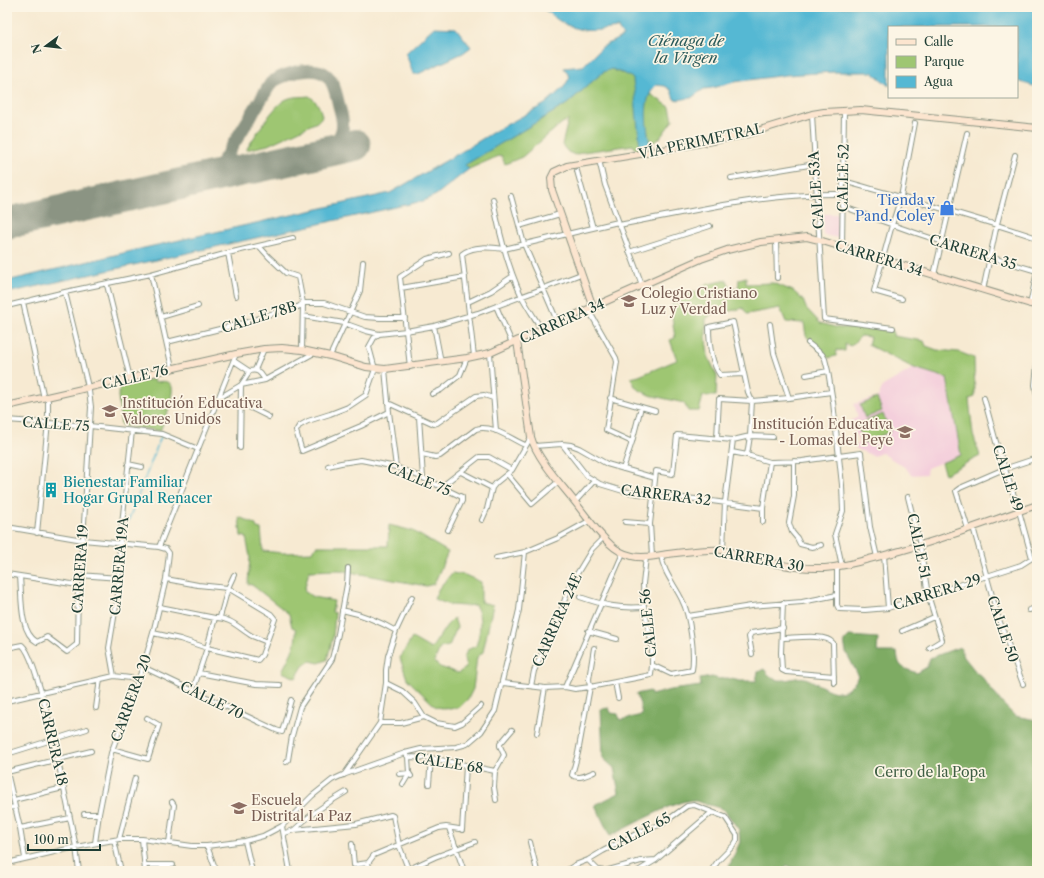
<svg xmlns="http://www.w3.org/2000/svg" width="1044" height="878" font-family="'Libre Caslon Text',serif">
  <rect width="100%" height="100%" fill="#fcf5e5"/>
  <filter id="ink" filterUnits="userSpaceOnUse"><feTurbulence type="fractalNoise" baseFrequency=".025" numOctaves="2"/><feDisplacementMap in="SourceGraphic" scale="8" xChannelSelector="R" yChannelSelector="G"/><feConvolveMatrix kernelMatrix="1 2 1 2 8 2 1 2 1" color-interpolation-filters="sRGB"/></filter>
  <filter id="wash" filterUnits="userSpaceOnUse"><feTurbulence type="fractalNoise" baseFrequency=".012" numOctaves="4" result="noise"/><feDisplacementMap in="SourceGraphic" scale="16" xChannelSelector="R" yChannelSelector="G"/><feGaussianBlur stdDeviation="0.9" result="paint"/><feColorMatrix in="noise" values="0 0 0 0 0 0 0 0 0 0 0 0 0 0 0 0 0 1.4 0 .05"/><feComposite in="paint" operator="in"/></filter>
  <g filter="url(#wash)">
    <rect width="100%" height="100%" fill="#f7ead2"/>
    <path fill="#f4cfdc" d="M822,214H839V238L823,235Z
      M914,368L947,378L961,455L927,468L926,474L911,475L906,468L882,453L873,456L855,448L859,442L850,421L858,417L854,404L878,397L883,386Z"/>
    <path fill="#9ec672" stroke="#5e8253" d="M612,69L620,73L628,74L647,92L670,107L673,120L659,139L652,143L653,148L636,150L633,145L583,152L575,155L568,152L562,145L568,120L562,123L522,157L505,164L501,155L469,169L464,165L567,104L603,72Z
      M309,96C316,100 321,108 322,117L317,122L268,145L246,150C254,138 274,104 287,99C293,96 302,97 309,96Z
      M746,277V284L773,283L793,291L803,300L806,308L820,323L839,328L868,327L893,331V336L924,341L926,346L937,350L959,352L974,358L975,397L969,399L973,435L980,456L945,474L941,463L961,455L947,378L914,368L868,345L870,337L861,336L851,346L845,344V351L837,350L836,356L828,358L806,336L804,323L786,322L780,308L747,314L743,308L726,312L724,309L714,312L706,319V337L708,356L717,376L716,396H703L699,411H688L684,403L649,395L636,388L631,378L639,376L677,360L670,340L675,338L672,317L673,300L678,296L697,292L704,285L727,280L731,289H738L739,279Z
      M154,379L155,382C169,380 175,382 171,398L173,399L160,431L121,425L118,395L121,386Z
      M877,398L882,411L865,418L860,405Z
      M883,414L890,432L864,443L857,425Z
      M239,517L255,524L257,528L261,529L263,551L283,553L313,552L316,546H388L389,525L413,531L448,552L434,584L426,586L339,570L309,571L304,591L313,597L334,601L332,612L335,613L333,637L327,660L319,663L310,661L303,666L296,678L282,672C289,655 297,648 296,629L292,627L289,614L252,585L248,584L250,557L246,537L241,536Z
      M452,573L465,575L481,582V602L493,605L483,652L477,657L473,689L468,699L459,707L450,709L436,707L407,679L400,658L412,638L431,649L447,625L454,618L457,627L449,646L440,648L434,662L440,667L458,673L466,668L464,658L467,650L476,646C480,633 483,617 475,605L465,606L450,605L434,599L439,588Z"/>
    <path fill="#7eab64" stroke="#4e744c" d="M849,636L878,638L877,652H897C898,668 903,668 917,673L927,667L930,658L960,647L964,657L976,672L982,677L1001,702L1015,716L1037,720V871H797L787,865L783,871H727L740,842L739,830L725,811L720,808L692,800L682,802L668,807L645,818L610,836L595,805L619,793L614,768L603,758L601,709L609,708L611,713L618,714L620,720L642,715L640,704L636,694L650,691L651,695L670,690L701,686L700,679L712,677L719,679L727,678L740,681H756L758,672L764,669C774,683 781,681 796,678C800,678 802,677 805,678C819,682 836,701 850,687C855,683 856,681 858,675L846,652L844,641Z"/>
    <path fill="#55b8d3" stroke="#3a7a84" d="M537,7H1037V87L1017,81V27H889V86L872,72H833L786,75L734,82L712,88L704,89L691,98C685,98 680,101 674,99L671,90L665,86L656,85C641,100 647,127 650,146L640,147C638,129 636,112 635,94C635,88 633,85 633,79C627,73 620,73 612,69L603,72L567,104L465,165L469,169L436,195L423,201L7,293V281L144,248L390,193L461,152L495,131L545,104L564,87L570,77L564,68L583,66L602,47L623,36L618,28C593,31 581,34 558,20C551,15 545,8 537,7Z
      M434,27L456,28L471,47L463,53L418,74H413L406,53Z"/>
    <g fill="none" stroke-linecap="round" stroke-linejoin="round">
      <path stroke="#55b8d3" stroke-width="1.5" d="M122,537L162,434"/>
      <path stroke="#8b9483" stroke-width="13" d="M204,179L216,172L220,166L271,83C278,77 287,75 296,72C328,65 333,78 339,106C341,113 344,122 342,130C340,137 336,144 333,150"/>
      <path stroke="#8b9483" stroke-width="32" d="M7,223L355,145"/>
    </g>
  </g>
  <g filter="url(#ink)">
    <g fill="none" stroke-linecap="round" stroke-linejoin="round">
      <defs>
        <path id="street" d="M812,114L824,319L893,328
          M599,160L605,185L642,285
          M577,171L593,228
          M731,178L815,164
          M843,181C908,199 973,216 1037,238
          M511,196L524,244L558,323
          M493,199C499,232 507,265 521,295C527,307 535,318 542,330
          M842,206C906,231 971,252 1037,271
          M619,225C692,211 768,193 842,194
          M519,226L560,214
          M776,240L777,278
          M259,246L269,257L286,273L298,277L303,303L302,350
          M842,246L844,110
          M629,252L710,226
          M228,253L236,296
          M151,274L172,368
          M934,275L967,133
          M107,285L130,378
          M401,288L465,277
          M983,290L997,224L1015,155
          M902,299L874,291L892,225L901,197L915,123
          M23,302L43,394L48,401V422L37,533
          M468,302L491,291L513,276
          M1030,305L1037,271
          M7,306L65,292L151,274L228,253L293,238
          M496,306L512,343
          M588,309L616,358L617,362L606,430L632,442
          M303,316L344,323L366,331L379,334L406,331L434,326L478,313L581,274
          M161,317L198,306
          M770,324L774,353L789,398
          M434,326L441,362
          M379,334L374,338L369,347L375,369L366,395L348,407L330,414L308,421L299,426L296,431L302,451L361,426L389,412
          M167,342L248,322L291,307H298L303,303H324L365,317L380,318H405
          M808,343L822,354L825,359L828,371L833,402L842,485L843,511L835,534L842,566
          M490,353L496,431
          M330,356L360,291L363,262
          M474,356L462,254C473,245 491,247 504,249L618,222
          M234,361L249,371
          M1037,364L1035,385L1037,396
          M410,367L400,277L427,259L449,253
          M385,369L389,412L396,467
          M255,370L264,349
          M744,374L720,375C711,362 709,343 709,327L733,322L748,392L752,401L750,436L747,455
          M806,375L828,371
          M432,394L441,390L460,375L467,358
          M219,398L241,385L265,380
          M610,398L655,411
          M388,403L434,424L437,423L476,396L484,395L493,398
          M241,405L249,407L269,417
          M419,417L423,478
          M7,420L90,426L162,434L198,449
          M717,438L719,399L752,401L789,398L831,392
          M562,444L587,476L600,484L623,491L652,496L697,499L763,508
          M534,446L562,444L571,445L579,448L607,464L655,478
          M240,448L241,385L247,376L249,371C258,369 260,372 265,380L314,353
          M732,452L747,455L770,462L802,461L861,453L870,527L877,557
          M422,454L435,457L440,456L476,429C492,424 511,439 525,445
          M794,461V496L789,523L792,532L797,538L800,544L812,547L821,545
          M128,464L142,467
          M328,466L341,463L361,460L396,467L423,478L462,497V501L448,530
          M623,469L632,442L641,407
          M461,472L492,488
          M507,474L532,504L559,481
          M441,487L479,457H489L512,470
          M908,497L920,545L928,595L942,640L929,648
          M575,502L594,481
          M482,520L487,509L492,488L496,483L512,470L531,437
          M625,522L650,524
          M763,522V508L770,462
          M7,527L83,540L159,547L166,549L169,553L166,579L153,633L143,667L111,753L99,814L95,843
          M973,527L998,617L1023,684
          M968,529L956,491L960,488L1004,469L1037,458
          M159,547L236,354
          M723,550L725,502L733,440
          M884,555L888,608
          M652,556L650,524L656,471L672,474L673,473L677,435L733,440L750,436L773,437
          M646,557L643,584L644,607L652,646V665
          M496,558L525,552L558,538L589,521
          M837,566V605L839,609L865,610L888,608L1021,565L1032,558L1019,511L996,442L984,398
          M7,574L78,585
          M79,575L119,578
          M20,577C22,596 19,632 37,642L47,637L67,652L77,644L78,585L83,540L91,407L89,391L65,292
          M580,597C603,605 619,609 644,607
          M7,601L9,600
          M783,603L781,653L782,670L786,672L834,676
          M160,607L215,618C230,617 240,629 252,636C257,638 262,640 267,642
          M342,610C361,614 379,621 396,631
          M1029,610L1037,608
          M688,616L751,606L802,602L837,595
          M220,617L228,588L234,575
          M588,631L617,639
          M902,631L934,617
          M153,633L180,639L207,648L258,660L262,655L275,619L271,614L228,588L198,585L166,579
          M783,638C794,638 826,633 833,643L834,683
          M7,648L22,645C40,659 69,815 76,847L79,871
          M752,654L749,637L751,633L783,628
          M143,667L276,730L282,732L291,700
          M199,673L256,684L280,685
          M114,676L109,648L118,594L120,543L132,431
          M615,682L618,698
          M386,683L402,691L415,703L424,717L436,723L455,726L462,723L481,706
          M503,683L545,688L565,687L575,689L590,687L651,675L652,665L671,674L692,670C695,653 690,615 682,600C675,585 663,572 661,555
          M531,686L534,671L560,614L569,587L592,549L604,537
          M565,687L623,553
          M193,690L207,648L215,618
          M7,701L114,676L138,679
          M96,708L100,679
          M380,723H401L424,717
          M537,733L545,688
          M112,749L148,759L159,725L147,718
          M405,753L408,757L431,758L495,771
          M7,754L87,729
          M408,757L409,773L411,776
          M286,762L288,760L292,736L300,707L332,659L338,634L347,584L348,568
          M7,772L20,828L25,858
          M7,772L91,751
          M594,772C587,775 578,780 572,775L578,753L590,687L589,679L594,648
          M399,774L409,773
          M344,775L380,723L386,683V670L388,656L396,631L412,597
          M403,784L409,774
          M429,784L431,758
          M14,800L63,788
          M496,800L494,787L495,771L504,755L500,746V744L512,730
          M7,808L15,807
          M84,814H99
          M282,826L290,871
          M20,828L70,818
          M449,828L464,871
          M294,830C310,814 327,803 346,792
          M462,830L466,766
          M285,833L294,830L356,824L391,815L393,816L399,845L409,871
          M119,839L135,778
          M142,839L145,871
          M114,840L121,871
          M245,841L252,871
          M530,842L537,871
          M169,843L174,805L172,802
          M352,844L354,865L368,863L374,855L439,828L446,827L459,829
          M207,846L214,865L217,871
          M588,860L598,870
          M7,863L76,847L119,839H142L192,846H207L245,841L263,836L282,826L312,796L332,780L343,775L405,753L421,749L456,747L467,744L481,732L495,711L519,610L525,552
          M368,863L370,871
          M145,865H173
          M409,869L435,857L475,842
          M566,871L575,865L588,860L603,851L640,832L662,824L687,806L694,805L725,817L737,835V840L734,845L718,861L711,871
          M596,871L598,870L605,871
          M605,871L641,861L656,860
          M638,871L656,860L712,812
          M789,871V870"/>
        <path id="secondary" d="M593,307L552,190L551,178L554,172L567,166L652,152L744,135L812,114L824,112L861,110L1037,128
          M517,341L531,437C537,459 561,484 575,502C586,516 597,532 610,544C616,550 624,554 632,556C643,559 656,556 668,554C686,552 705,549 723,550C755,559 787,569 821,568C837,568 854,563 869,559C926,546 981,524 1037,505
          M7,406L236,354L264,349L282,348L302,350L330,356L366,367L385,369L467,358L490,353L512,343L701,259L727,250L761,242L807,237L819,240L1037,306"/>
      </defs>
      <use href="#street" stroke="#8b9483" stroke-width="6"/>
      <use href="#secondary" stroke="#8b9483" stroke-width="8"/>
      <use href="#street" stroke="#fff" stroke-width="4"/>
      <use href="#secondary" stroke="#fce5cf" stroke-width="6"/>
    </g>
  </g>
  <defs>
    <symbol id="shop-bare" viewBox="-9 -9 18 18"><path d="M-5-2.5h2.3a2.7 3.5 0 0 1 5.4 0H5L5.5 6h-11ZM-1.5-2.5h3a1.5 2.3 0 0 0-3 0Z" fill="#3f7fe0" stroke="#fcf5e5" stroke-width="2.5" paint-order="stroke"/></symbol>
    <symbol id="university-bare" viewBox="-9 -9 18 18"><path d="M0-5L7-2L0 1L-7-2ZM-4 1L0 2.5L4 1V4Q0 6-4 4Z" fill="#8d6e63" stroke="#fcf5e5" stroke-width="2.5" paint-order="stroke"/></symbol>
    <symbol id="school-bare" viewBox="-9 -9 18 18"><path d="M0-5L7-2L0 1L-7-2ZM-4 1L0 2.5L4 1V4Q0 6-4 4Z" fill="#8d6e63" stroke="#fcf5e5" stroke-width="2.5" paint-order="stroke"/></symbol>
    <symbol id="building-bare" viewBox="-9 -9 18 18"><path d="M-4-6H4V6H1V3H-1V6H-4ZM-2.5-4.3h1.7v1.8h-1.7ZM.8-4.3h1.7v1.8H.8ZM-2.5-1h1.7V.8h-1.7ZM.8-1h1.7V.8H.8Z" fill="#0f9aa8" stroke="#fcf5e5" stroke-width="2.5" paint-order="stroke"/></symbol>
  </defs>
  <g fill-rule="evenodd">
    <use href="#shop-bare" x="936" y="197" width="22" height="22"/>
    <use href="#university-bare" x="618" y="290" width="22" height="22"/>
    <use href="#school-bare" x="99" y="400" width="22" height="22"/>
    <use href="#school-bare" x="894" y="421" width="22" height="22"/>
    <use href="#building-bare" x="40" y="479" width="22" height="22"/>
    <use href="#school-bare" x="228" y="797" width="22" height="22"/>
  </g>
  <g text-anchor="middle" stroke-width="3.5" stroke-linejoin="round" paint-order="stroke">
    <g font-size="14" fill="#1f3d34" stroke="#fcf5e5">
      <text transform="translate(701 141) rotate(-12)" y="5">VÍA PERIMETRAL</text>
      <text transform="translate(843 178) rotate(-89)" y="5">CALLE 52</text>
      <text transform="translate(816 190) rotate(-94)" y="5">CALLE 53A</text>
      <text transform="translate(973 252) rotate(17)" y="5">CARRERA 35</text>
      <text transform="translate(879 258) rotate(17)" y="5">CARRERA 34</text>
      <text transform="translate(259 317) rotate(-17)" y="5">CALLE 78B</text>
      <text transform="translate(562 321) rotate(-24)" y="5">CARRERA 34</text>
      <text transform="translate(135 377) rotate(-13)" y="5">CALLE 76</text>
      <text transform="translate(56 424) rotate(4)" y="5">CALLE 75</text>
      <text transform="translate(1008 478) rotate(72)" y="5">CALLE 49</text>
      <text transform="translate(419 479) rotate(22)" y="5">CALLE 75</text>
      <text transform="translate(666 495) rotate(7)" y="5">CARRERA 32</text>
      <text transform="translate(919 546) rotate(78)" y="5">CALLE 51</text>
      <text transform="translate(759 559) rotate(10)" y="5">CARRERA 30</text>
      <text transform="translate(119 566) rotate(-85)" y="5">CARRERA 19A</text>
      <text transform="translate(80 569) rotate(-86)" y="5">CARRERA 19</text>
      <text transform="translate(937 592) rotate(-17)" y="5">CARRERA 29</text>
      <text transform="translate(557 620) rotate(-66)" y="5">CARRERA 24E</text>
      <text transform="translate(648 623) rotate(-96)" y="5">CALLE 56</text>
      <text transform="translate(1003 629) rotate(71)" y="5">CALLE 50</text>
      <text transform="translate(131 698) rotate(-70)" y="5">CARRERA 20</text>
      <text transform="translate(212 700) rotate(26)" y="5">CALLE 70</text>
      <text transform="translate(53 742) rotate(77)" y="5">CARRERA 18</text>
      <text transform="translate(449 763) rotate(9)" y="5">CALLE 68</text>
      <text transform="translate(639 832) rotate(-27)" y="5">CALLE 65</text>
    </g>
    <g font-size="14" fill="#366cbe" stroke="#fcf5e5" text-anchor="end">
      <text x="935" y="205">Tienda y<tspan x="935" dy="16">Pand. Coley</tspan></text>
    </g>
    <g font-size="14" fill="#785e54" stroke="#fcf5e5" text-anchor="start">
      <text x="641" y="298">Colegio Cristiano<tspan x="641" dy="16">Luz y Verdad</tspan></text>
      <text x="122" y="408">Institución Educativa<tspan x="122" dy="16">Valores Unidos</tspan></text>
      <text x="893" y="429" text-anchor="end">Institución Educativa<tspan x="893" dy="16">- Lomas del Peyé</tspan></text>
      <text x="251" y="805">Escuela<tspan x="251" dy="16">Distrital La Paz</tspan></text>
    </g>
    <g font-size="14" fill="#0d838f" stroke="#fcf5e5" text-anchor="start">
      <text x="63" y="487">Bienestar Familiar<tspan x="63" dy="16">Hogar Grupal Renacer</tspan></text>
    </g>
    <g font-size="14" fill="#3f5f44" stroke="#fcf5e5">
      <text x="930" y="777">Cerro de la Popa</text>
    </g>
    <g font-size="15" font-style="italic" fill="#2c5c5c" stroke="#fcf5e5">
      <text x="686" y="46">Ciénaga de<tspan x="686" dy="17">la Virgen</tspan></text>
    </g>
  </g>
  <rect width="1044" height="878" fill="none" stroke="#fcf5e5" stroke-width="24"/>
  <rect x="888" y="26" width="130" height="72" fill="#fcf5e5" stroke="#a4ab9e"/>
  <rect x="896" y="39" width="20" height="6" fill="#fce5cf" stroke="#a4ab9e"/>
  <text x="924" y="46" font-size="12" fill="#1f3d34">Calle</text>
  <rect x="896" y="56" width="20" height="12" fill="#9ec672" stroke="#a4ab9e"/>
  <text x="924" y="66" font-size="12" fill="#1f3d34">Parque</text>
  <rect x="896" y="76" width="20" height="12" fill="#55b8d3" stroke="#a4ab9e"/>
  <text x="924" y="86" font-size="12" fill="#1f3d34">Agua</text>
  <g transform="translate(46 46) rotate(255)" stroke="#fcf5e5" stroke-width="3" paint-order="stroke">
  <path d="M0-3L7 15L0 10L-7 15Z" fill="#1f3d34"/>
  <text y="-6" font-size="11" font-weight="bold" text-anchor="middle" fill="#1f3d34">N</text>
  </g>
  <path d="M28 844v6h72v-6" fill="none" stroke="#1f3d34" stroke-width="2"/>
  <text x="34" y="844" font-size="12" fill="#1f3d34" stroke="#fcf5e5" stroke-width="3" paint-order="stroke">100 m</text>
</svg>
